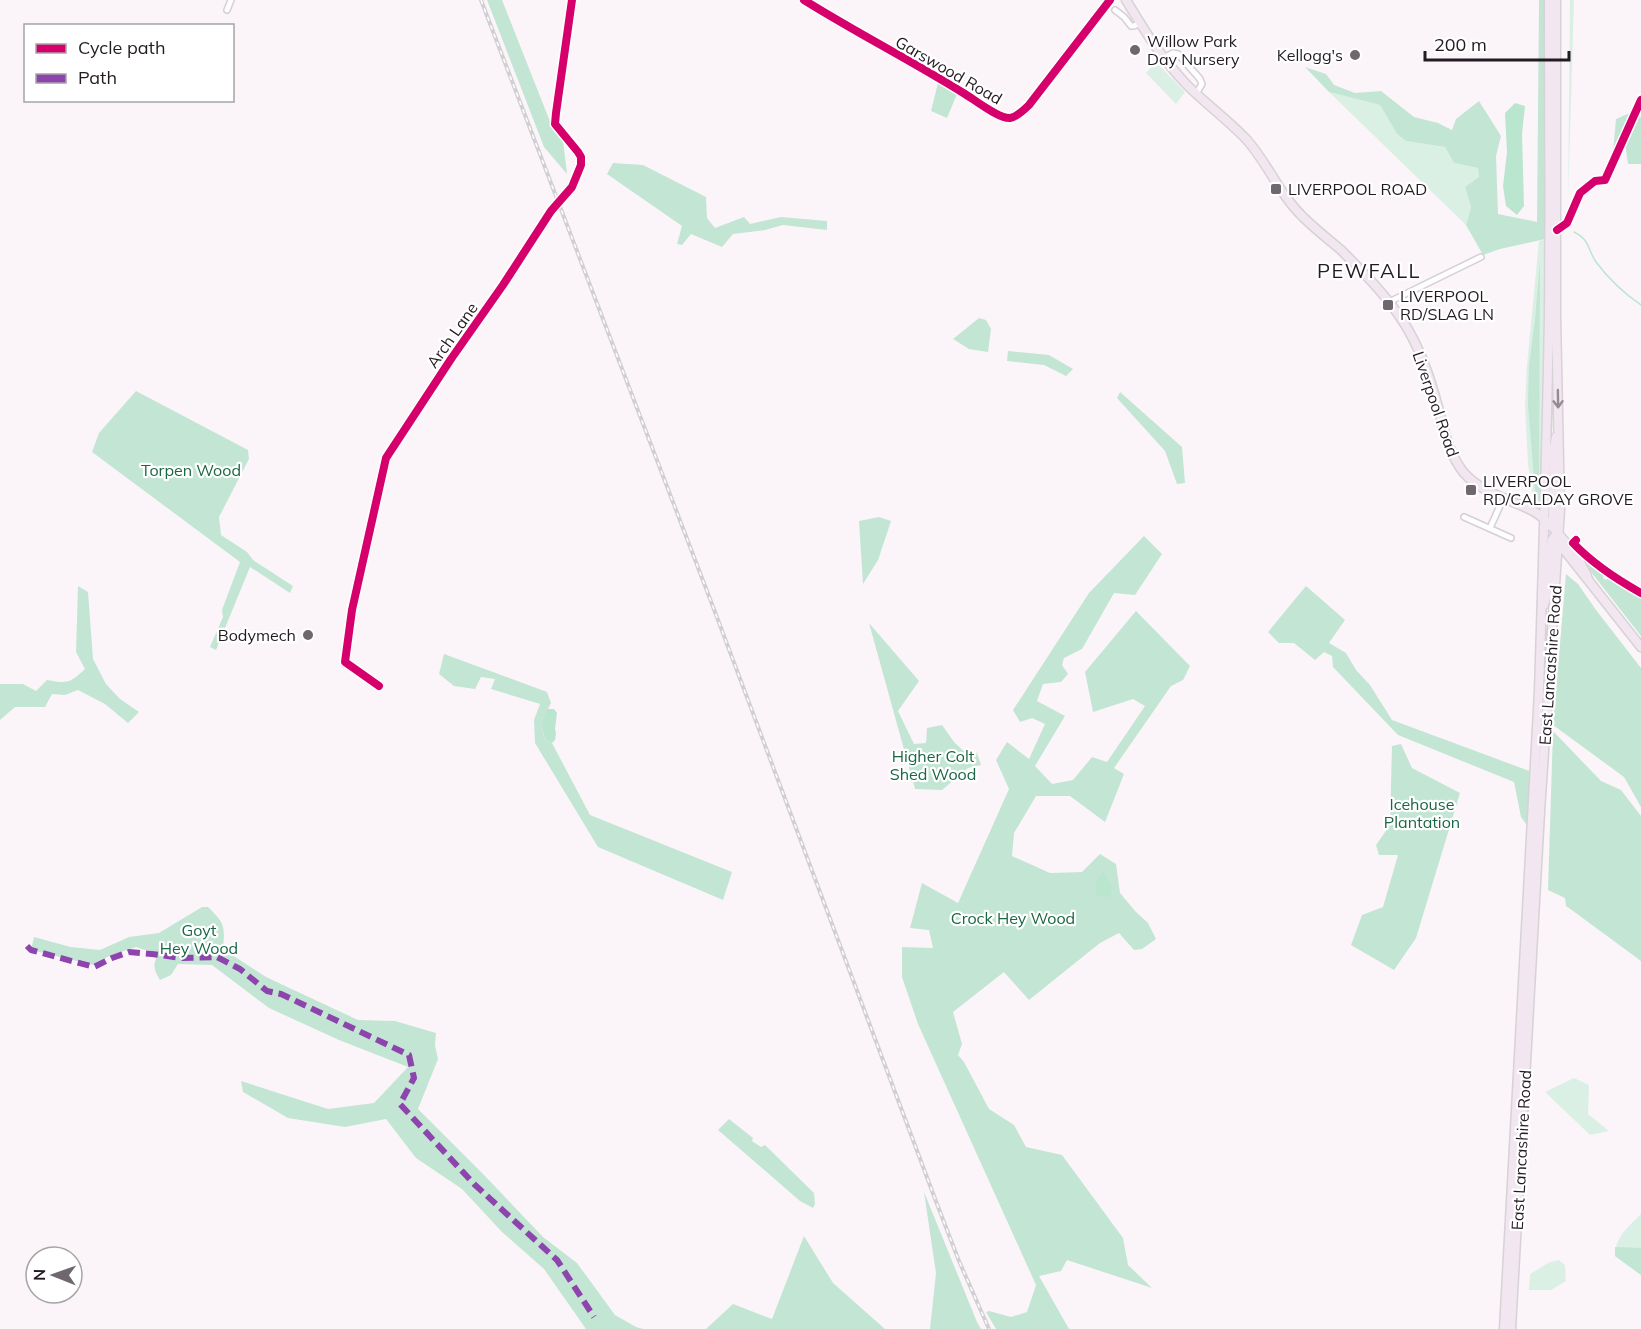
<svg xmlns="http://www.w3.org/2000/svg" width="1641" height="1329" font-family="Mulish,sans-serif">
  <rect width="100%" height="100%" fill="#fbf5fa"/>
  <path fill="#dbf0e5" d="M1570,0H1574L1568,203Z
    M1156,62L1185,92L1176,104L1146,73Z
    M1329,92L1380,105L1397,134L1406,141L1445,147L1454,163L1478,168L1480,177L1465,187L1471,207L1466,225Z
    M1545,239L1543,458L1541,498L1537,505H1534L1528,464L1525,407L1527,365L1539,241Z
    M1574,1078L1589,1085L1588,1114L1609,1131L1590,1135L1545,1092Z
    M1641,1214V1275L1615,1256C1615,1237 1628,1227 1641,1214Z
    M1559,1260L1565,1265L1566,1281L1551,1290H1529L1530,1274L1550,1262Z"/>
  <path fill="#c3e5d4" d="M487,0H502L551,124L563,140L567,174L544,147Z
    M1539,0H1545V239L1500,249L1483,255L1466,225L1471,207L1465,187L1479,177L1478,168L1454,163L1445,147L1406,141L1397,134L1380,105L1329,92L1305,67L1326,74L1334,85L1355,93L1381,91L1414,117L1438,123L1452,130L1456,119L1479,101L1501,136L1496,156L1498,214L1537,222Z
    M938,83L957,94L947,118L931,111Z
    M1632,112L1638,114L1641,118V164H1628L1625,143L1620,141L1613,152L1616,119Z
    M613,163L643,165L706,197L707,218L715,228L744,217L750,224L781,217L827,221V230L783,225L765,230L733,234L722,247L691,234L682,245L677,244L682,226L607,174Z
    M1540,261L1539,497L1538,503H1536L1528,405L1529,366L1535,319Z
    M979,318L986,320L991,329L988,352L969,349L953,339Z
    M1008,351L1049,355L1073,369L1066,376L1044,365L1007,361Z
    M136,391L248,450L249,459L219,517L221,535L247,552L253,560L293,586L290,593L250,567L216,650L210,647L223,617L222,610L240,562L92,452L99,433Z
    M1120,392L1182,447L1185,483L1177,484L1165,451L1117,398Z
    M879,517L891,521L878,560L863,584L859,521Z
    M1144,536L1162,554L1135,595L1114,593L1082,649L1064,658L1062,665L1068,674L1061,682L1043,684L1037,701L1065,716L1035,766L1052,784L1073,780L1092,757L1107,762L1145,706L1133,699L1093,712L1085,672L1136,611L1190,666L1183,680L1171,686L1114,768L1124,774L1105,822L1070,796H1036L1014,833L1012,856L1050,873L1082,872L1100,854L1116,864L1120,893L1136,912L1148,923L1156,939L1142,949L1134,950L1119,933L1100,943L1029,1000L1004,972L953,1012L962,1044L958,1055L964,1062L989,1109L1014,1125L1026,1147L1062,1155L1123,1238L1128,1265L1152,1288L1067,1260L1061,1271L1039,1276L1069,1329H996L986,1312L989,1311L1011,1317L1027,1312L1036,1285L918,1024L902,977V947L933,948L929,930L910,928L922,883L958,903L1009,789L996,760L1007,742L1029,759L1045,724L1032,718L1020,722L1013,710L1089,593Z
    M1580,553L1604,574L1603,578L1606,580L1608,578L1641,595V636L1577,554Z
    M1566,574L1578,584L1596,610L1641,668V807L1624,777L1553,725Z
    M78,586L88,592L93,659L106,684L120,699L139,712L128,723L105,704L78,690L65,695L52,694L45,707H15L0,720V684H23L36,691L47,680C68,684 70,683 85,669L76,652Z
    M1306,586L1345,620L1329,643L1346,653L1356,670L1370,685L1392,720L1532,772L1529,828L1521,817L1514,782L1398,735L1333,667L1332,656L1324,652L1315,660L1294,643H1279L1268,632Z
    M869,623L919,681L898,711L914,744L926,743L927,728L942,725L954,742L968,755L977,753L981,765L968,768L942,790L915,789Z
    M444,654L547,692L551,703C545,714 535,739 552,743L590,815L732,872L723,900L598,847L535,743L534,720L540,704L491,689L495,679L481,677L475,689L454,686L439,674Z
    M1553,731L1601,781L1621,790L1641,816V961L1569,908L1566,906L1565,898L1548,890Z
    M1401,744L1412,768L1460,793L1416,938L1394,970L1351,945L1362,915L1383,907L1398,855H1379L1376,845L1390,825L1392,746Z
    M202,907H208C225,924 225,925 223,949L266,977L358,1020L395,1021L436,1033L435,1046L438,1059L418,1109L484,1175L543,1237L577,1263L615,1315L636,1327L643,1329H586L544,1269L502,1232L462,1189L416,1158L386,1119L345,1127L288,1118L243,1092L241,1081L328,1109L374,1103L408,1067L339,1040L269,1008L212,965L178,964L171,975L160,980C155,972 152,966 157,957L154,951L145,950L136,947L109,956L93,965L31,950L34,937L71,947L100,950L129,937L159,933Z
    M729,1119L753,1138L752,1141L761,1147L765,1145L814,1193L815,1204L813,1208L800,1201L718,1130Z
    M924,1192L977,1322L981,1329H930L936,1273Z
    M804,1236L833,1283L885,1329H706L733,1304L772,1319Z
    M1615,1247L1641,1248V1275L1615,1256Z"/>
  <path fill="#bae6cf" d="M1515,103L1525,106L1522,134L1524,206L1517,215L1506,206L1503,186L1507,152L1505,113Z
    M548,709H554L557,713L555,729L556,733L555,740L552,743C538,740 542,718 548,709Z
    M1103,871L1112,887L1110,897L1097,896C1093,885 1096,881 1103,871Z"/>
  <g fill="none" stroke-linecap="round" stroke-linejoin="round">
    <path stroke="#bae6cf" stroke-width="1.5" d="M1574,232C1590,240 1587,248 1596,262C1608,278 1625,294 1641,305"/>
    <defs>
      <path id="minor" d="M804,0C857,33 912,61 965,94C975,100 999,119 1010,118C1017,117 1024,110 1029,105L1110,0
        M227,10L231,0
        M1115,10L1124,17L1131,26H1134L1140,23
        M1163,58L1173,53L1178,54L1200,79L1202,84L1196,94
        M572,187L581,165V157L555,124L556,113L572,0
        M1557,230L1567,223L1580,193L1595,181L1605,180L1641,100
        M1389,302L1481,257
        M1464,517L1511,538
        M1490,528L1503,499
        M1576,540L1573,543C1593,564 1616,579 1641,593
        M379,686L345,662L352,610L386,458L451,359L503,285L551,211"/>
      <path id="highway" d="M1126,0C1144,30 1162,59 1187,85C1206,104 1228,120 1247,140C1268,164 1280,195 1303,217C1315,229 1328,239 1341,250C1361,270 1382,291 1398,314C1415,338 1426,365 1434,393C1443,421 1445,449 1464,473C1482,493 1507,498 1531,510C1550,519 1581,559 1588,579
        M1547,526L1551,523L1553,518L1554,448L1556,437
        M1558,542L1641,647
        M1544,605L1547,593L1552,540L1554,537L1559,535
        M1504,1329L1539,691C1543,566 1547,440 1549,314C1550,209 1549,105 1549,0
        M1511,1329L1540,812L1560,510L1556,315V0"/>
    </defs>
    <use href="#minor" stroke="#d6cfd5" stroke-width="8"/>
    <use href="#highway" stroke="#d6d2d5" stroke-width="11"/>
    <use href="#minor" stroke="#fefefe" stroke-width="5"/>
    <use href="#highway" stroke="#f2e7f1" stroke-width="8"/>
    <defs>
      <path id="rail" d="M481,0L715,612L937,1204L959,1261L989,1329"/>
    </defs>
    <use href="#rail" stroke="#d1cfd1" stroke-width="4"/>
    <use href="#rail" stroke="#fff" stroke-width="1.5" stroke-dasharray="4.5" stroke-linecap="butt"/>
    <defs>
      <path id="minor-bridge" d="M551,211L572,187"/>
    </defs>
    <use href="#minor-bridge" stroke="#d6cfd5" stroke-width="8" stroke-linecap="butt"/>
    <use href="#minor-bridge" stroke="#fefefe" stroke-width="5"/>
    <path stroke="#8e44ad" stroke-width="6" stroke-dasharray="12 6" stroke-linecap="butt" d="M27,946L31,950L94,967L112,958L129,952L152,954L181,958L217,957L240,969L267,991L281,994L409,1055L414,1078L400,1104L474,1184L557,1260L594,1317"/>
    <defs>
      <path id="cycleway" d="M804,0C857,33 912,61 965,94C975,100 999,119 1010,118C1017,117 1024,110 1029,105L1110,0
        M1557,230L1567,223L1580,193L1595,181L1605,180L1641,100
        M1576,540L1573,543C1593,564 1616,579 1641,593
        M379,686L345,662L352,610L386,458L451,359L503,285L551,211L572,187L581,165V157L578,152L555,124L556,113L572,0"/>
    </defs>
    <use href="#cycleway" stroke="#fff" stroke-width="11"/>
    <use href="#cycleway" stroke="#d6006c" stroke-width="8"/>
  </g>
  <defs><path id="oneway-shaft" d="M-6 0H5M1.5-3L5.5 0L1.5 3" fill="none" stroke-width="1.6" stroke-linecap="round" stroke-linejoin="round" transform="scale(1.5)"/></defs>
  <use stroke="#948b93" href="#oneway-shaft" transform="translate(1558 399) rotate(89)"/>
  <g fill="#6e676d" stroke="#fff" stroke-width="2">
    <circle cx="1135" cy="50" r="6"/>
    <circle cx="1355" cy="55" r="6"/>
    <rect x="1270" y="183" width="12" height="12" rx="3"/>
    <rect x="1382" y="299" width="12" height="12" rx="3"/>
    <rect x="1465" y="484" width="12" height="12" rx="3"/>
    <circle cx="308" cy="635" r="6"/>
  </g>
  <g text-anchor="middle" stroke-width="4.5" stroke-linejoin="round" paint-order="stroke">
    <g font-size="16" fill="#221b21" stroke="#fff" text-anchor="start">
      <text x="1147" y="47">Willow Park<tspan x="1147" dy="18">Day Nursery</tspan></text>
      <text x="1343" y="61" text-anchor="end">Kellogg's</text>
      <text x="1288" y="195">LIVERPOOL ROAD</text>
      <text x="1400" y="302">LIVERPOOL<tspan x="1400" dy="18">RD/SLAG LN</tspan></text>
      <text x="1483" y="487">LIVERPOOL<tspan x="1483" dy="18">RD/CALDAY GROVE</tspan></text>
      <text x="296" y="641" text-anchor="end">Bodymech</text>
    </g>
    <g font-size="16" fill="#221b21" stroke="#fff">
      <text transform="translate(949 70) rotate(30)" y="6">Garswood Road</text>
      <text transform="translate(452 335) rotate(-55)" y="6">Arch Lane</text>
      <text transform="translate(1436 404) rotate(71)" y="6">Liverpool Road</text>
      <text transform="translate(1550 665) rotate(-86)" y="6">East Lancashire Road</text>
      <text transform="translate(1521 1150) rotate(-87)" y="6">East Lancashire Road</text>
    </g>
    <g font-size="16" fill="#1a6645" stroke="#fff">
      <text x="191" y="476">Torpen Wood</text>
      <text x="933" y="762">Higher Colt<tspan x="933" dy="18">Shed Wood</tspan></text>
      <text x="1422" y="810">Icehouse<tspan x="1422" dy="18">Plantation</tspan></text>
      <text x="1013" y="924">Crock Hey Wood</text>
      <text x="199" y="936">Goyt<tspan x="199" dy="18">Hey Wood</tspan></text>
    </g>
    <g font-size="20" letter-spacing="1.5" fill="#221b21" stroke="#fff">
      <text x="1369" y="278">PEWFALL</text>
    </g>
  </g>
  <rect x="24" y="24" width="210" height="78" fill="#ffffff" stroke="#a7a4a6" stroke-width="1.5"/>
  <rect x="36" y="44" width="30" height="9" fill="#d6006c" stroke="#a7a4a6" stroke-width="1.5"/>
  <text x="78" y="54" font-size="18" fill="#221b21">Cycle path</text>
  <rect x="36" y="74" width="30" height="9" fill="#8e44ad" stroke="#a7a4a6" stroke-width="1.5"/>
  <text x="78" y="84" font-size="18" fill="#221b21">Path</text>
  <g transform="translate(54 1275) rotate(271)"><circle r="28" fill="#ffffff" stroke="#a7a4a6" stroke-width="1.5"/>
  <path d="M0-4.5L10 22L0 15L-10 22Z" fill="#6e676d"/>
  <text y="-9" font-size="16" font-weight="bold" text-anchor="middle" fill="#221b21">N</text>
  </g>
  <path d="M1425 51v9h144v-9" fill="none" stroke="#221b21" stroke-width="3"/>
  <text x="1434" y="51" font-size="18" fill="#221b21" stroke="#ffffff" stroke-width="4.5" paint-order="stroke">200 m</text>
</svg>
